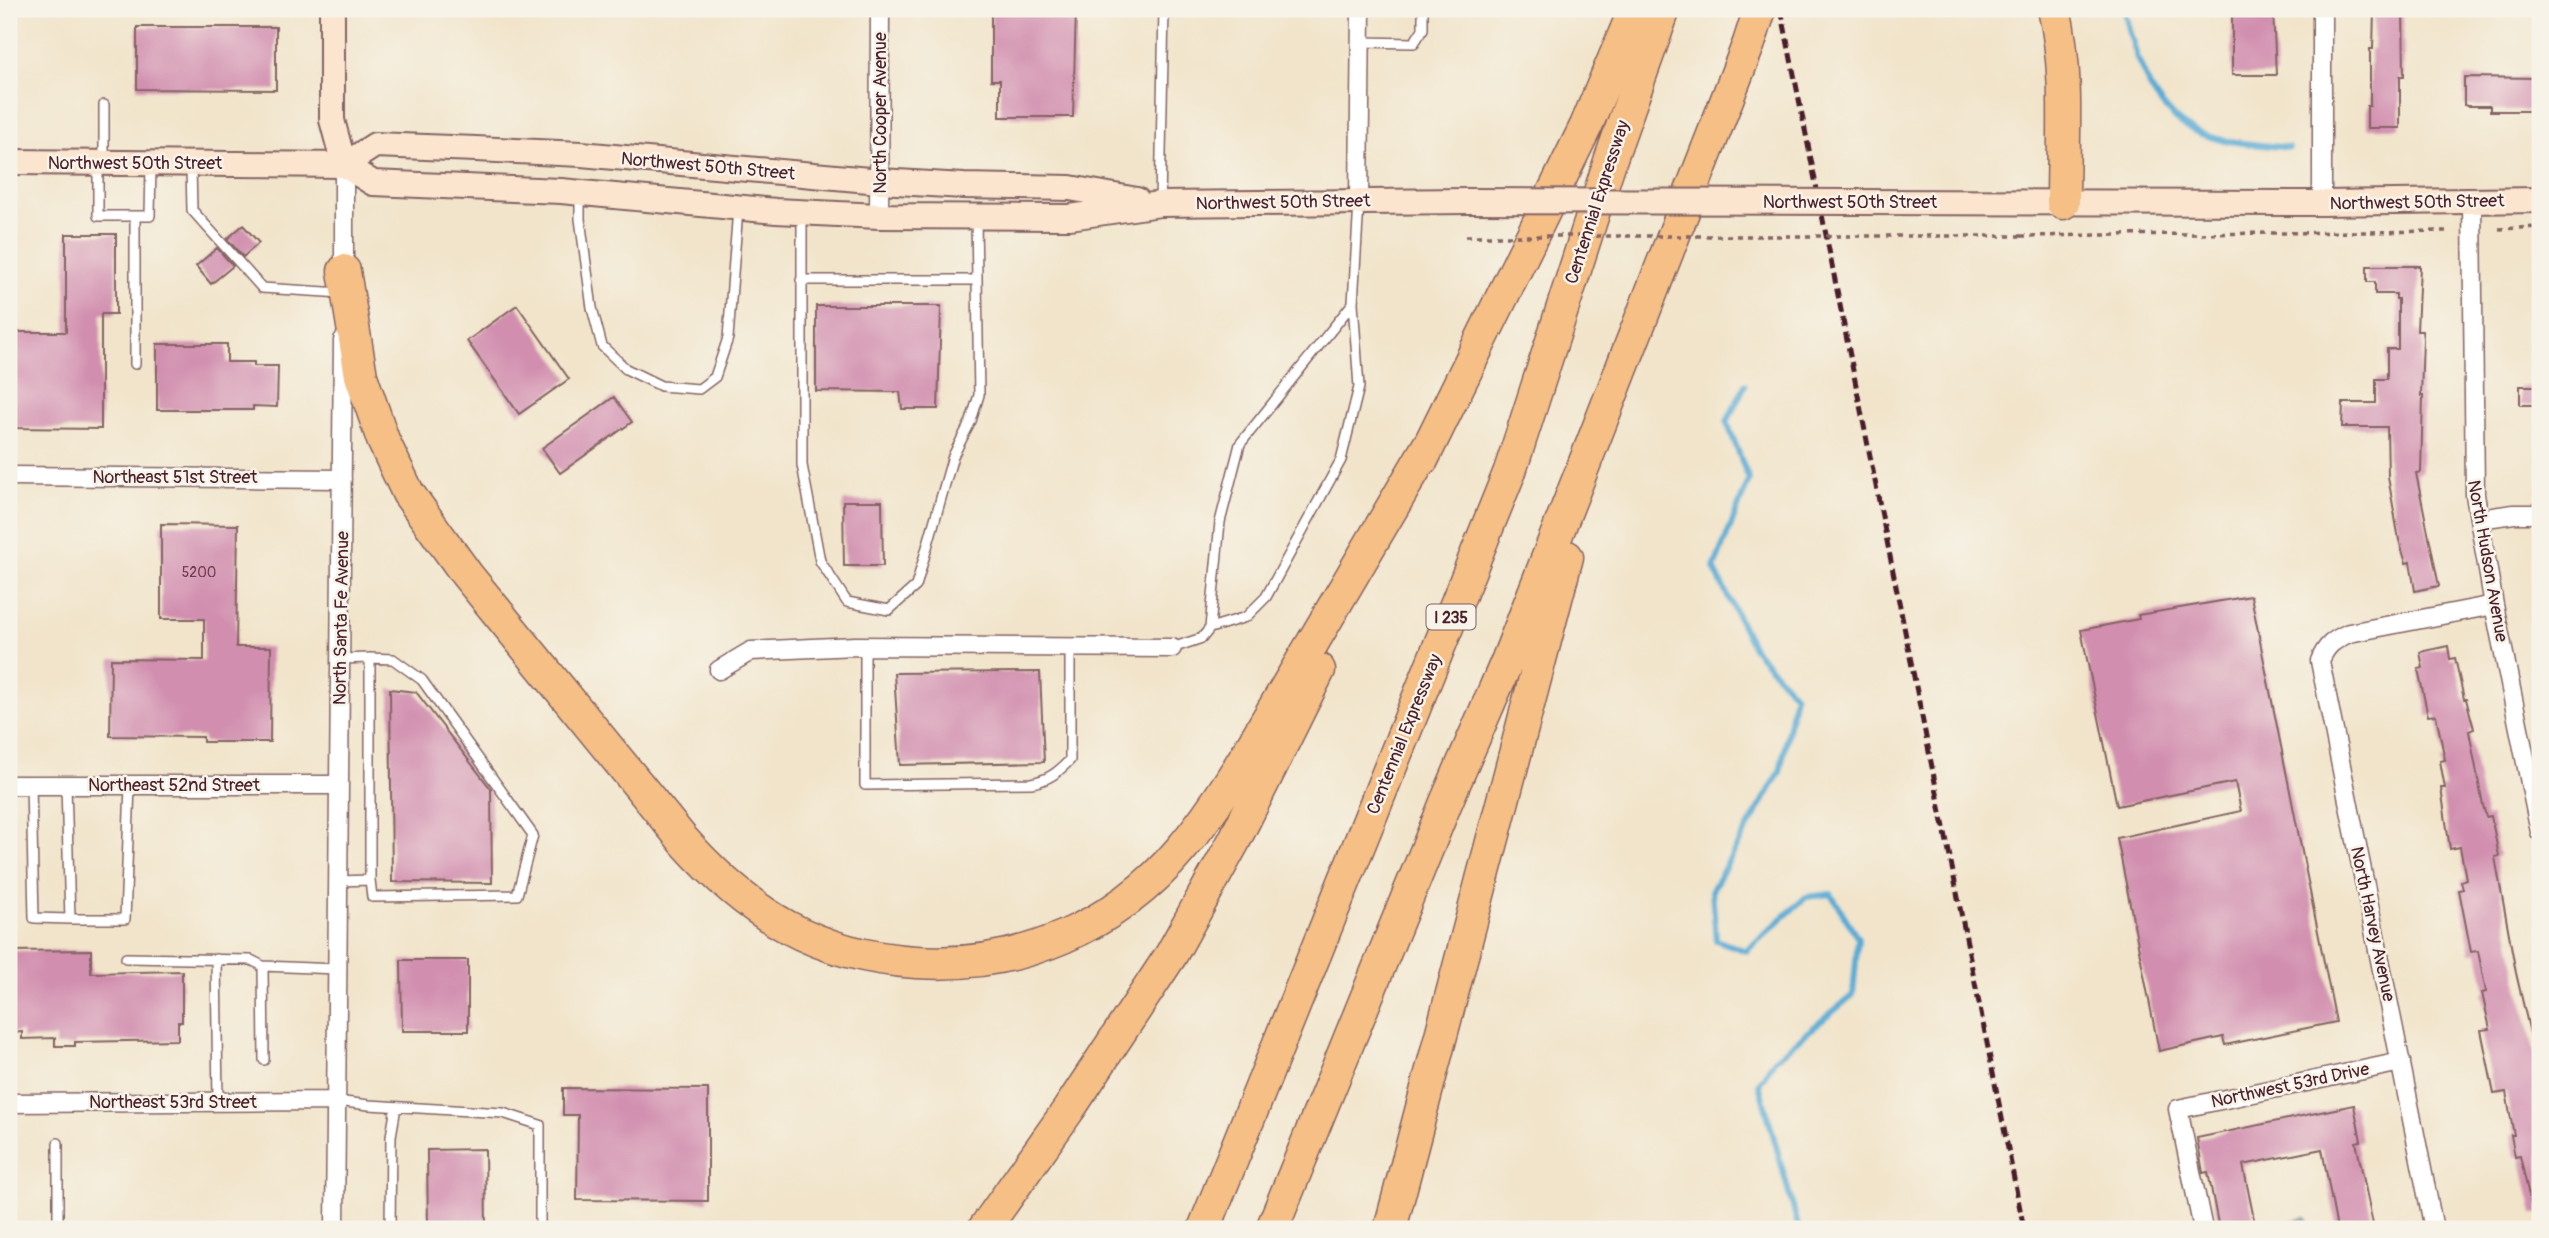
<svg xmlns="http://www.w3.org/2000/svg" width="2549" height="1238" font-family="Pangolin,sans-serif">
  <rect width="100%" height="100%" fill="#f7f3e8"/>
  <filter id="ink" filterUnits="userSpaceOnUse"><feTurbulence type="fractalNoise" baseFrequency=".0143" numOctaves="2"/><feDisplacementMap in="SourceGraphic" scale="14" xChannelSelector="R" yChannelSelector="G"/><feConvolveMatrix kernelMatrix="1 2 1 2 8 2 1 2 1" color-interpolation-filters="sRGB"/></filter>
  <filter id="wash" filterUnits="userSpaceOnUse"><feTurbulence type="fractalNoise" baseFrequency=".00686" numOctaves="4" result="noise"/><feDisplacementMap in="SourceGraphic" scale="28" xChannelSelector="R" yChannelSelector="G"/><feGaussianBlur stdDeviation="1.57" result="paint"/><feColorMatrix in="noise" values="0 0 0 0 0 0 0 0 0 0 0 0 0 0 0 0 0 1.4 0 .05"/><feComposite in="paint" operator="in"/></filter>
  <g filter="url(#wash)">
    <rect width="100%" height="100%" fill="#f1e4ca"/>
    <path fill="#58abd4" stroke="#516580" stroke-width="2" d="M2306,1218L2310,1229H2288L2287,1222Z"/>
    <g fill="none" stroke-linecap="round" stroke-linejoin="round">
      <path stroke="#58abd4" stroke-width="6" d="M2124,9C2135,54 2148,108 2194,131C2222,144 2258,144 2289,148
        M1745,385L1727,422L1749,480L1714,568L1753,648L1795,695L1780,772L1712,890L1716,940L1746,951L1806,897L1831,894L1858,938L1853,995L1775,1059L1759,1084L1799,1229"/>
    </g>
    <g id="blocks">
      <path fill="#d18eaf" d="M991,9H1076L1073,117H1000V80H991Z
        M2232,9H2273L2276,75H2232Z
        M2379,9H2403L2404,76H2400V128H2367V106H2370V49H2373L2374,10Z
        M137,27H276V90L137,89Z
        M2464,77L2540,78V107L2538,106V111H2490V106H2467L2464,105Z
        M243,225L259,243L243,257L227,239Z
        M66,234H116V314H101V429L9,428V332H66Z
        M217,248L233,266L211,284L196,266Z
        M2367,266H2420L2417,331H2422L2423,339L2421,396H2423L2421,472L2416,473L2439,586L2415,591L2410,562L2406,563L2399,540L2388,477L2387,427H2342L2343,403H2376V379H2387V349H2398V299H2396V294H2375V282H2367Z
        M517,305L569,379L519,414L467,341Z
        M816,306H941L938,409H902L900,392L816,391Z
        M157,344H227V362H254V366H278L277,407L253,406V410H157Z
        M2520,386H2540V405H2520Z
        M614,397L632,422L560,473L542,448Z
        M843,501H882L883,566H844Z
        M161,524L238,525L236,647H271L270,742H203V737L110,736L111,659L204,660V619H161Z
        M2251,596L2336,1022L2225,1045L2223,1037L2159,1051L2117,838L2241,811L2235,782L2117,806L2081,630L2139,619L2138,615Z
        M2448,646L2450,659L2455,658L2464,699H2466L2474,729L2469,731L2483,805L2486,817L2491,816L2499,856L2495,857L2516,973L2537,1063L2540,1062V1214H2533L2520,1156L2515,1157L2511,1135H2514L2506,1092L2494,1094L2481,1030L2490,1029L2482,993L2486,992L2478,951L2471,952L2459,890L2463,889L2461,881L2466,879L2460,847L2450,849L2441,788H2445L2440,761L2445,760L2436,715L2428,716L2418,669L2423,668L2420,652Z
        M1040,672L1044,762L900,765L894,673Z
        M390,689L416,692L491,789L492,883L392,882Z
        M91,950V973L182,971V1022H178V1040L75,1042V1046H55V1038L22,1039V1032L9,1033L11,951Z
        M401,960H468V1031H402Z
        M563,1088L708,1089V1201L577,1200L578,1115H563Z
        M2354,1105L2361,1141L2356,1142L2374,1229H2337L2322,1149L2243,1165L2256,1229H2219L2208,1172L2203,1173L2197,1138Z
        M485,1149L486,1229H428L427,1150Z"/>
    </g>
  </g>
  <g filter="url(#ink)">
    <use href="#blocks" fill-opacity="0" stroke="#846463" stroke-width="2"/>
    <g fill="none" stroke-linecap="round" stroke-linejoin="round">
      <defs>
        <path id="lane" d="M1361,42L1414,43L1423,29V9
          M104,161V105
          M98,165V216H150L151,165
          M191,167L192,210L262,288L342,293
          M580,194V219L592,308L602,346L626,369L661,386L699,389L715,377L728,338L738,209
          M1160,203L1164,9
          M802,214V465L820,561L847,602L889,610L916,586L953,456L971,421L979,395L976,220
          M801,280H977
          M135,364V216
          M1210,628L1246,617L1266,597L1341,460L1359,387L1353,303
          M865,646V785L1031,783C1049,780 1058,772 1070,760V647
          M1172,648L1202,638L1210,628L1220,522L1240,444L1353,303L1359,203
          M370,658L393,659L422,680L533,835L517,895L372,897L370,880
          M31,785L34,918L70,919
          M66,786L70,919H125L130,785
          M338,881L370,880V658L340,659
          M126,958L251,960L263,966L337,969
          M216,959L218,1101
          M263,966L264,1060
          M336,1101L369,1105L503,1113L540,1125V1229
          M58,1143V1229
          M390,1229L391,1136L396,1107"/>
        <path id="street" d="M1359,201L1361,9
          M2472,202L2475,495L2494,605L2540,832
          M2322,203V9
          M879,216L880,9
          M344,277V165
          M9,476L342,479
          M2479,519L2514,514H2540
          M719,670L751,651L855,646L1172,648
          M9,785H339
          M9,1103L336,1101
          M335,1229L343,340
          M2203,1229L2178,1109L2401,1062
          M2434,1229L2320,661C2326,645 2334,640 2349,633L2494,605"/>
        <path id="secondary" d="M332,9V120L344,165
          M9,162L344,165L373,183L561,191L776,211L879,216L1070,217L1160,204L1468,201
          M344,165L375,145L476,149L581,154L880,181L964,186L1070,188L1137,200
          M1851,202L2322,203L2540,200"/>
        <path id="highway" d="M2054,9C2069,71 2063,139 2063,203
          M344,271L361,376L383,440L408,493L467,575L684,841C749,914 816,956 916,962C1018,969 1116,927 1182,848C1227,794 1260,731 1296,671C1341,595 1386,519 1430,443
          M1422,460L1586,126L1635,9
          M984,1229L1069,1109L1171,955L1234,841L1319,670
          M1204,1229L1510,471L1611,158L1664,9
          M1272,1229L1447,800L1508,659L1749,43L1760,9
          M1390,1229L1567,557"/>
      </defs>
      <use href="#lane" stroke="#846463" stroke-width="12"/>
      <use href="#street" stroke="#846463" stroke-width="21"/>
      <use href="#secondary" stroke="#846463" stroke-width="28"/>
      <use href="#highway" stroke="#846463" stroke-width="35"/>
      <path stroke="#846463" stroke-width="3.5" stroke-dasharray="5 5" stroke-linecap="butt" d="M2499,229L2540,227
        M2021,236L2446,231"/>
      <use href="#lane" stroke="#fff" stroke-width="9"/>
      <use href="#street" stroke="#fff" stroke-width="18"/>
      <use href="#secondary" stroke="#fbe5cf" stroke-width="24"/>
      <use href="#highway" stroke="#f5bf86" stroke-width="32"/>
      <path stroke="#4a1f2b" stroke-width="5" stroke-dasharray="10 5" stroke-linecap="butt" d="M1781,9L2024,1229"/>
      <defs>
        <path id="secondary-bridge" d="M1468,201L1851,202"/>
      </defs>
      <use href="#secondary-bridge" stroke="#846463" stroke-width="28" stroke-linecap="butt"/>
      <path stroke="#846463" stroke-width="3.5" stroke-dasharray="5 5" stroke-linecap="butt" d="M1466,236H2021"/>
      <use href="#secondary-bridge" stroke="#fbe5cf" stroke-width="24"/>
    </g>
  </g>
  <g text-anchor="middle" stroke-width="5" stroke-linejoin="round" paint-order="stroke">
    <g font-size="14" fill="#6c3b4c">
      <text x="199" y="577">5200</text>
    </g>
    <rect fill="#f7f3e8" stroke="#7e5f64" stroke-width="2" x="1426.5" y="604.5" width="49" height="25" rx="5"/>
    <g font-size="16" font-weight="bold" fill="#4a1f2b">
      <text x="1451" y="623">I 235</text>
    </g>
    <g font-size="18" fill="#4a1f2b" stroke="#f7f3e8">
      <text transform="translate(880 113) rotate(-90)" y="6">North Cooper Avenue</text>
      <text x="135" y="169">Northwest 50th Street</text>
      <text transform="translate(708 166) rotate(5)" y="6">Northwest 50th Street</text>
      <text transform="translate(1283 202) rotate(-1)" y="6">Northwest 50th Street</text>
      <text transform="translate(1597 202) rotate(-72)" y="6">Centennial Expressway</text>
      <text x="1850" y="208">Northwest 50th Street</text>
      <text transform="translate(2417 202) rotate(-1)" y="6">Northwest 50th Street</text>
      <text x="175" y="483">Northeast 51st Street</text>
      <text transform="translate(2488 561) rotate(80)" y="6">North Hudson Avenue</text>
      <text transform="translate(341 618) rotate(-89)" y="6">North Santa Fe Avenue</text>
      <text transform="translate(1404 734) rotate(-68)" y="6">Centennial Expressway</text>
      <text x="174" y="791">Northeast 52nd Street</text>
      <text transform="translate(2373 924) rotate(78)" y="6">North Harvey Avenue</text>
      <text transform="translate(2290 1085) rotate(-12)" y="6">Northwest 53rd Drive</text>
      <text x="173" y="1108">Northeast 53rd Street</text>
    </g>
  </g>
  <rect width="2549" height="1238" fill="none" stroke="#f7f3e8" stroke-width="35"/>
</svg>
